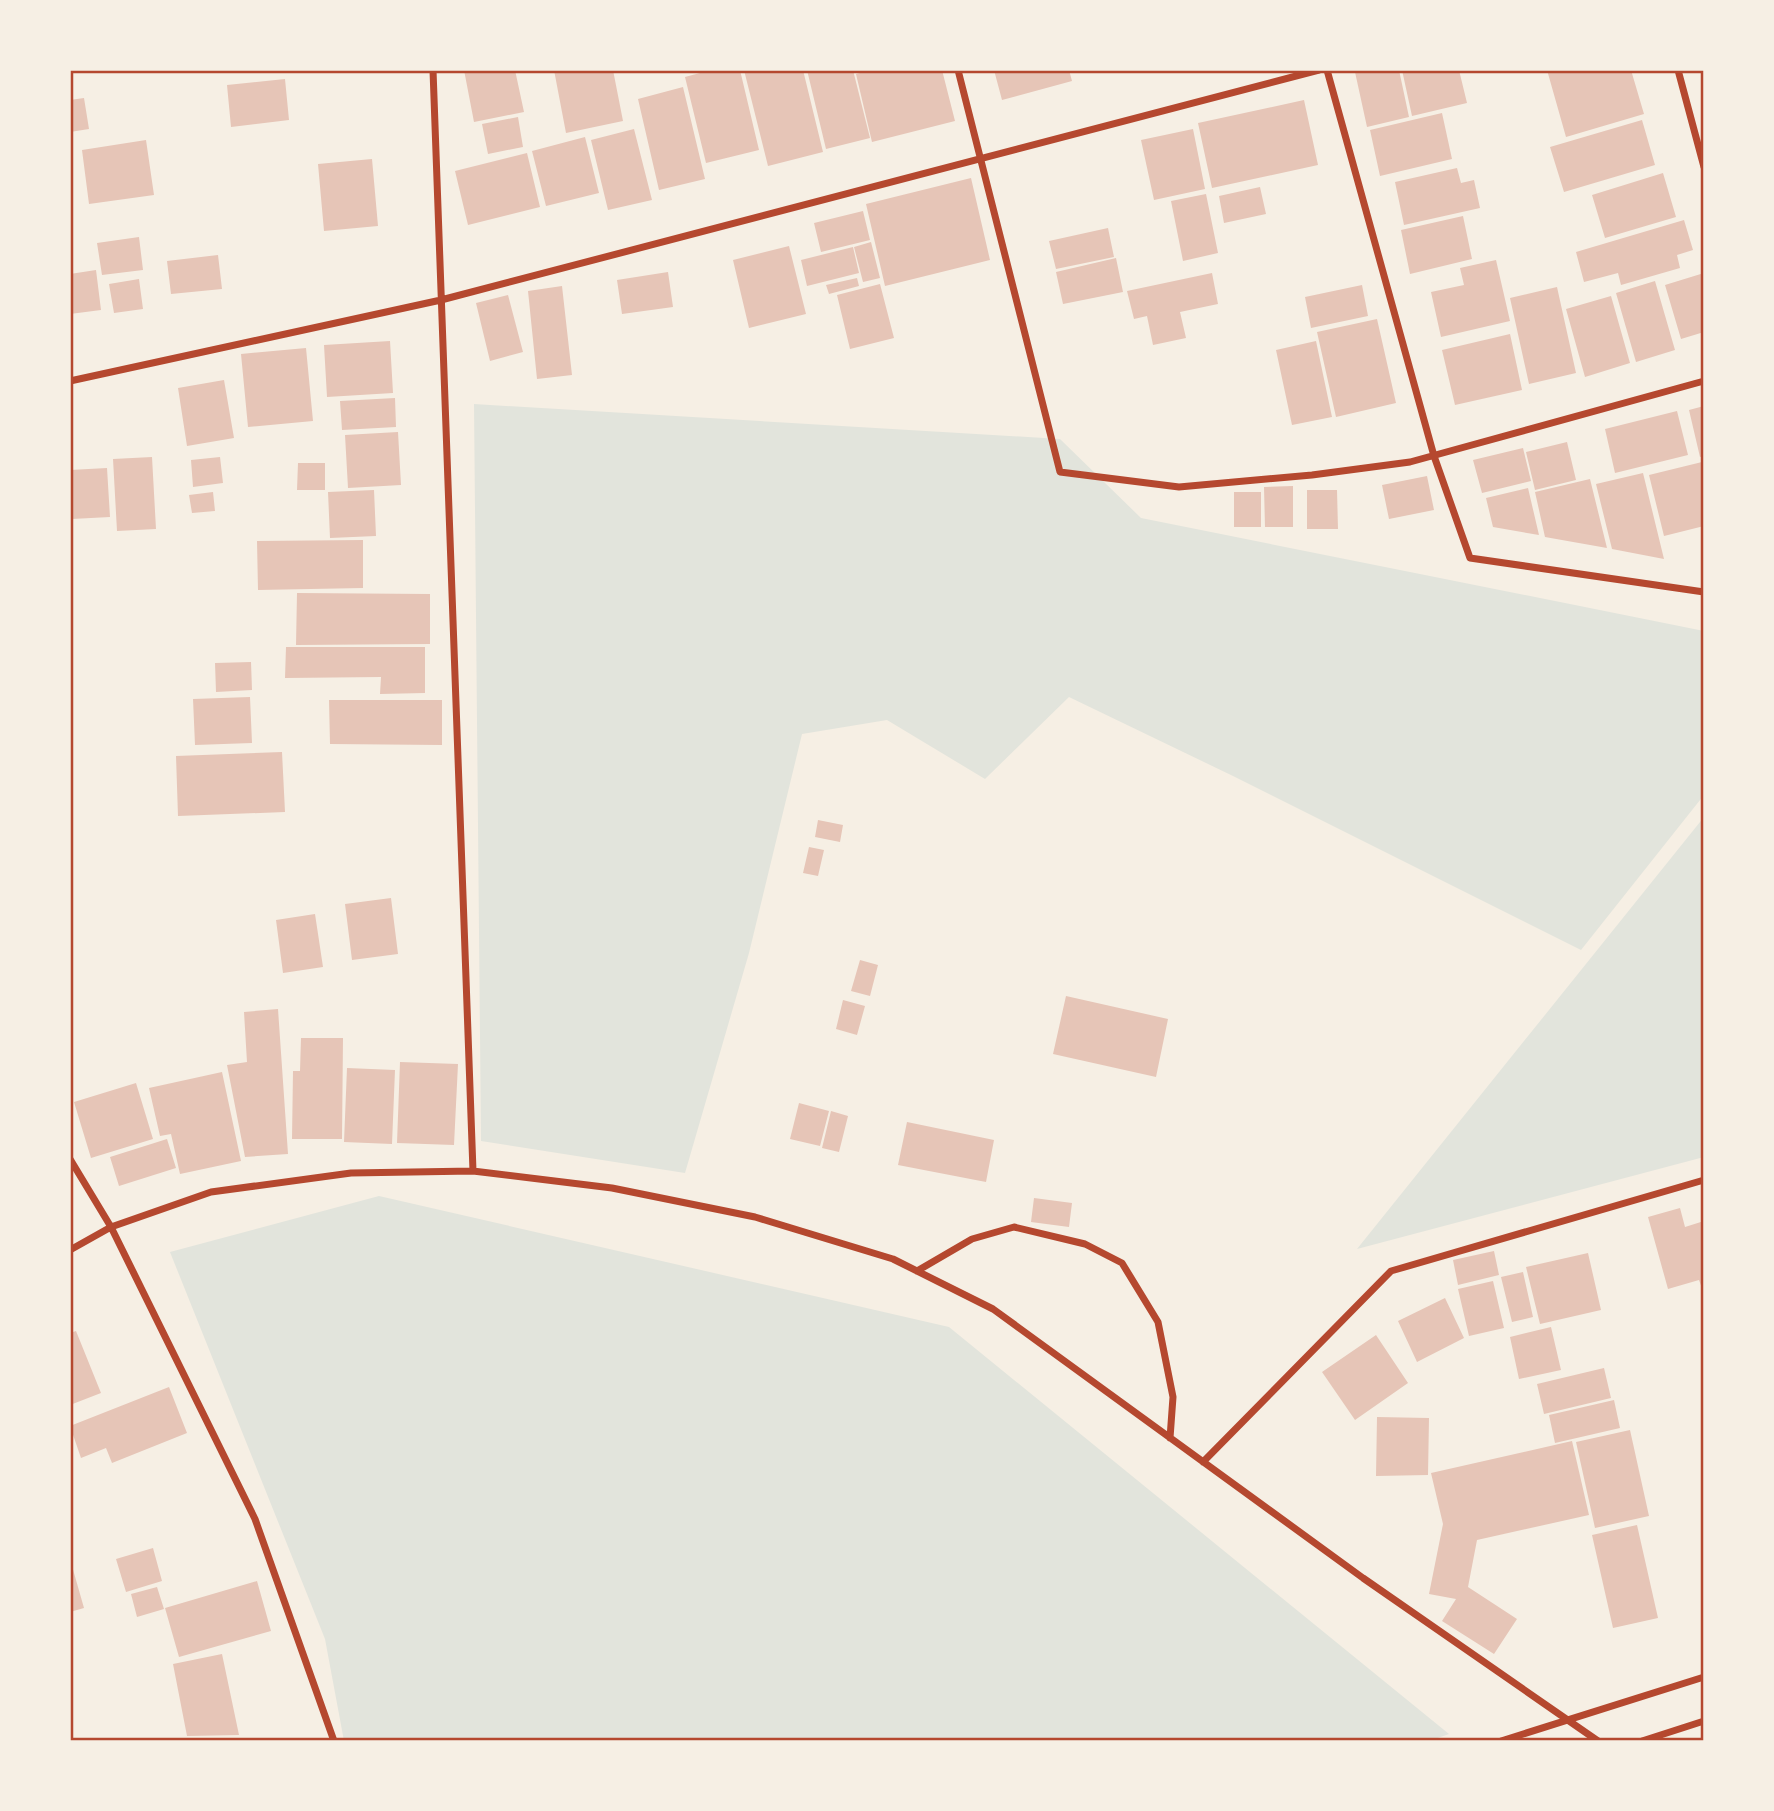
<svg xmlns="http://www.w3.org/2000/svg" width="1774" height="1811" font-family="Mulish,sans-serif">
  <rect width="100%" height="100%" fill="#f6efe4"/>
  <path fill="#e2e4dc" d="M474,404L1060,439L1141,518L1704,631V795L1581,950L1233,776L1069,697L985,779L887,720L802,734L749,953L685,1173L481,1141Z
    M1704,817V1157L1357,1249Z
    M379,1196L949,1327L1449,1734L1429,1741H344L325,1639L170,1252Z"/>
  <path fill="#e6c5b7" d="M464,70H515L524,112L474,122Z
    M554,70H613L623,121L566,133Z
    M711,70H740L759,150L706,163L685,77Z
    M744,70H803L823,152L768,166Z
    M807,70H853L870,138L826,149Z
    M871,70H942L955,121L872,142L856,74Z
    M994,70H1069L1072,81L1002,100Z
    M1365,70H1399L1409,117L1367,127L1355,72Z
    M1402,70H1459L1467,103L1412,116Z
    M1547,70H1631L1644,114L1566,137Z
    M285,79L289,120L231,127L227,85Z
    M683,87L705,179L659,190L638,99Z
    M84,98L89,129L70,132V100Z
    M1304,100L1318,165L1212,188L1198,123Z
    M1442,113L1452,159L1380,176L1370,130Z
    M518,117L523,147L488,154L482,124Z
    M1642,120L1655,165L1564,192L1550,147Z
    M634,129L652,200L608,210L591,140Z
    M1193,129L1205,189L1154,200L1141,140Z
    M585,137L599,193L546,206L532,151Z
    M146,140L154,195L89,204L82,150Z
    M527,153L540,207L468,225L455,171Z
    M372,159L378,226L324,231L318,164Z
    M1457,168L1461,183L1474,180L1480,208L1404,225L1395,182Z
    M1663,173L1676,217L1605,238L1592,195Z
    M971,178L990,260L885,286L866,204Z
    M1260,187L1266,214L1224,223L1219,196Z
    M1206,194L1218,253L1183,261L1171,201Z
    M863,211L870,240L821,252L814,223Z
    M1463,216L1472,259L1410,274L1401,230Z
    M1684,220L1693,250L1677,255L1680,268L1621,285L1618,273L1584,282L1576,252Z
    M1108,228L1114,257L1056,269L1049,241Z
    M139,237L143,270L102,275L97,243Z
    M871,242L880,278L863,282L854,247Z
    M789,246L806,314L749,328L733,260Z
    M853,247L859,273L807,286L801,260Z
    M218,255L222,289L171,294L167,261Z
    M1116,258L1123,292L1063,304L1056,272Z
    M1496,260L1510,321L1441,337L1431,292L1464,285L1460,268Z
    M96,270L101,310L70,314V274Z
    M668,272L673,307L622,314L617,280Z
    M1212,273L1218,304L1180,312L1186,338L1153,345L1147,316L1134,319L1127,291Z
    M1704,273V332L1681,339L1665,285Z
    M857,278L859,286L829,294L826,285Z
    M139,279L143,309L114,313L109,284Z
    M1655,281L1675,350L1636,362L1616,293Z
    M880,284L894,338L850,349L837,295Z
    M1362,285L1368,316L1311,328L1305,297Z
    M562,286L572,375L537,379L528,291Z
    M1557,287L1576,373L1529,384L1510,298Z
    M508,295L523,352L490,361L476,303Z
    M1611,296L1630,363L1585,377L1566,309Z
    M1377,319L1396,403L1336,417L1317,332Z
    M1510,334L1522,390L1455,405L1442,350Z
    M390,341L393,393L327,397L324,345Z
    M1316,341L1332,417L1292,425L1276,350Z
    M306,348L313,421L248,427L241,354Z
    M224,380L234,438L187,446L178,388Z
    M395,398L396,427L342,430L340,401Z
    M1704,406V456L1700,457L1689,410Z
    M1677,411L1688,455L1615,473L1605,429Z
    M398,432L401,485L348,488L345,435Z
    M1567,442L1576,480L1535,490L1526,452Z
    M1523,448L1531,481L1482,493L1473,460Z
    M152,457L156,529L117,531L113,459Z
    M220,457L223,483L193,487L191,460Z
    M1702,462L1704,526L1664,536L1649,475Z
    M298,463H325V490H297Z
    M107,468L110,517L72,519L70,470Z
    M1643,473L1664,559L1612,549L1596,484Z
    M1427,476L1434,510L1389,519L1382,485Z
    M1590,479L1607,548L1545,537L1535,492Z
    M1293,486V527H1265L1264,487Z
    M1528,488L1539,535L1493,527L1486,498Z
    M374,490L376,536L330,538L328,492Z
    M1307,490H1337L1338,529H1307Z
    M213,492L215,511L192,513L189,495Z
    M1234,492H1261V527H1234Z
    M363,540V588L258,590L257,541Z
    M297,593L430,594V644L296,645Z
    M286,647H425V693L380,694L381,677L285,678Z
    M251,662L252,690L216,692L215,663Z
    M250,697L252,743L195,745L193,699Z
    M329,700H442V745L330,744Z
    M282,752L285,812L178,816L176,756Z
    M818,820L843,825L840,842L815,837Z
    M809,847L824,850L818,876L803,873Z
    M391,898L398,954L352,960L345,904Z
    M315,914L323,967L283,973L276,920Z
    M860,960L878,965L870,996L851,991Z
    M1066,996L1168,1019L1156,1077L1053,1054Z
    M843,1000L865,1006L857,1035L836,1029Z
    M278,1009L288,1154L245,1157L227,1065L247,1062L244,1012Z
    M301,1038H343L342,1139H292L293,1071H300Z
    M400,1062L458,1064L454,1145L397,1143Z
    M347,1068L395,1070L392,1144L344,1142Z
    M222,1072L241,1161L180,1174L171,1134L160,1136L149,1088Z
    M136,1083L153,1139L91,1158L74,1102Z
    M799,1103L829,1111L820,1146L790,1139Z
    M831,1111L848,1116L839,1152L822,1148Z
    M907,1122L994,1140L986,1182L898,1165Z
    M167,1139L176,1168L119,1186L110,1157Z
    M1034,1198L1072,1203L1069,1227L1031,1222Z
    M1680,1208L1685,1227L1704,1221V1294L1699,1280L1668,1289L1648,1217Z
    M1494,1251L1499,1275L1458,1285L1453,1260Z
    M1588,1253L1601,1310L1540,1324L1526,1267Z
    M1523,1272L1533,1317L1512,1322L1501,1277Z
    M1493,1281L1504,1328L1469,1336L1458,1289Z
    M1445,1298L1464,1338L1417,1362L1398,1321Z
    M1551,1327L1561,1370L1519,1379L1510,1337Z
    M76,1331L101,1393L70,1405V1333Z
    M1376,1335L1408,1383L1355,1420L1322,1372Z
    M1604,1368L1611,1398L1544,1414L1537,1384Z
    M169,1387L187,1433L112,1463L106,1448L81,1458L70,1426Z
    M1614,1400L1620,1428L1555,1443L1549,1415Z
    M1377,1417L1429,1418L1428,1475L1376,1476Z
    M1630,1430L1649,1516L1595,1528L1576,1442Z
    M1572,1441L1589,1515L1477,1540L1468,1587L1517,1619L1494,1654L1442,1621L1456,1599L1429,1594L1443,1524L1431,1473Z
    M1637,1525L1658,1618L1613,1628L1592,1535Z
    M153,1548L162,1581L126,1592L116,1559Z
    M70,1559L84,1608L70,1612Z
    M257,1581L271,1631L179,1657L165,1608Z
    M157,1587L164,1609L137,1617L131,1594Z
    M222,1654L239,1735L187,1736L173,1664Z"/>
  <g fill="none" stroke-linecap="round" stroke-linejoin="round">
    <path stroke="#b5482f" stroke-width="7" d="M433,70L473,1171
      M958,70L1060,472L1179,487L1312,475L1410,462L1704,381
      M1327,70L1434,456L1470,558L1704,592
      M1678,70L1704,167
      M70,381L441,300L1319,70
      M70,1159L111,1227L255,1519L334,1741
      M70,1250L111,1227L211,1192L351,1173L473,1171L612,1188L755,1217L893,1259L993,1309L1363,1578L1598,1741
      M917,1271L972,1239L1014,1227L1085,1244L1122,1263L1158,1322L1173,1397L1170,1438
      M1203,1462L1391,1271L1704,1180
      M1501,1741L1704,1677
      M1642,1741L1704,1721"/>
  </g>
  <rect width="1774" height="1811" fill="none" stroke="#f6efe4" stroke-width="144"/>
  <rect x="72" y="72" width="1630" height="1667" fill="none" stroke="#b5482f" stroke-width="2.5"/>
</svg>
